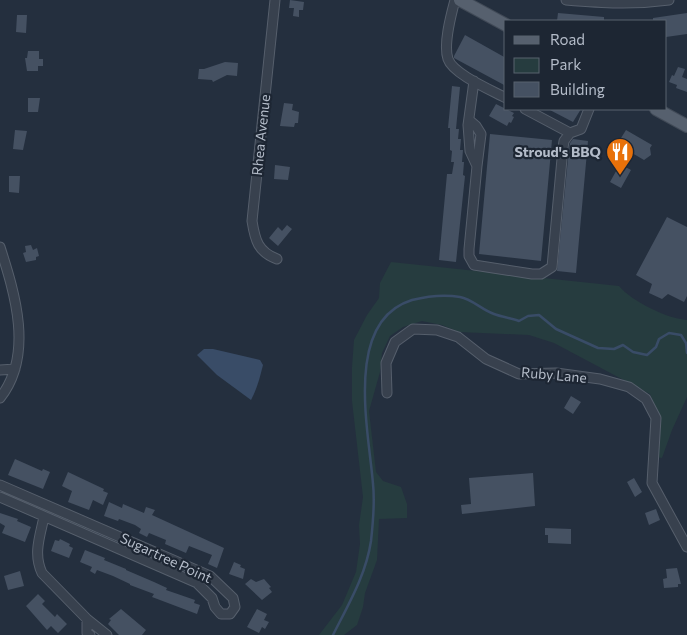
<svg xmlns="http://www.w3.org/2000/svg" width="687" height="635" font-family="Commissioner,sans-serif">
  <rect width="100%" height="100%" fill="#242f3e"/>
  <path fill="#263c3f" d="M391,262L619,286C631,301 668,319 687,320V397L672,430L662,458L657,457L659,416L650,394L554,343L529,335L459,332L442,325L422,321L403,327L390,336L382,353L380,372L369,411L376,472L383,481L401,487L407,504V518L379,519L377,560L365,593L363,607L357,625L344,635H319L342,605L356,572L360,544L359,525L363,497L352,401V367L354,340L367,315L379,298L380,283Z"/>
  <path fill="#394c67" d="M204,349H213L260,360L263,365C260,377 257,389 251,400L217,375L197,355Z"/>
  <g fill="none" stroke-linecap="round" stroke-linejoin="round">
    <path stroke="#394c67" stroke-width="2.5" d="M333,635C348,605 366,575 371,541C373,523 375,502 373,484C369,432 343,321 412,300C428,296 443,294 460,297C472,299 482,310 494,314C502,317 511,318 519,321L528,316L539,315L556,329L598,348L614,349L623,345L633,352L647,355L656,347L659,339L669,333L681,335L686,343L687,353"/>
  </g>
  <path fill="#455162" d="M290,0L304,2L303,10H299V17L293,16L294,8H289Z
    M558,13L604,17V21H557Z
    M687,13V34L666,37V21H653V18Z
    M17,15H27L26,33L16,32Z
    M465,35L506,58V86L454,58V56Z
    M28,51H39V59H43V66H38V71H27L25,58H27Z
    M225,62L238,63L237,76L227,75L213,82L212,80L198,79L199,69H204Z
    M678,67L685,69L682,77L687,79V92L676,88L677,85L669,82L672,75L674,76Z
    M452,86L460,87L456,129H459L458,139H461L460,150H463L462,162H464L463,175L465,176L456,262L439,260L447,174H452L454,162H451L452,151L450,150V128H448Z
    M28,98H40L38,112H28Z
    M284,103L293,104L292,110L299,112L298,123H295L294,127L280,126Z
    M496,104L514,113L512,116L514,117L511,123L509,122L507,126L489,116Z
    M548,109H581L573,122Z
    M15,130L27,131L23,150L13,149Z
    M626,130L652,145L650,148L651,155L644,160L620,146L624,140L621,138Z
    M490,134L552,140L541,261L479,254Z
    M573,139L588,141L576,273L557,271L569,149L570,143Z
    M620,164L631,170L621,188L610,182Z
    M275,165L290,167L288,180L274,179Z
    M9,176H20L19,193L9,192Z
    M667,217L687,227V296L684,302L668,294L662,299L649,293L652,284L636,275Z
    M287,225L292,229L278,246L269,238L278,227L282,231Z
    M31,245L33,250L37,248L39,256L36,257V260L26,262L23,253L26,252L25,246Z
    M571,396L581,402L573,414L564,408Z
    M15,459L42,471L43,469L50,472L43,489L8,475Z
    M68,472L104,489L103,491L108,493L103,505L93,500L89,510L68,502L72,491L62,486Z
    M533,473L535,506L462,514L461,505L471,504L469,478Z
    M634,478L642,492L635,497L627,482Z
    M109,502L122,508L123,504L144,513L146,507L155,510L152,515L224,548L217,568L208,564L212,555L189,546L186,553L165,544L166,540L149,533L147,537L139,533L141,529L135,525L119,519L118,521L104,516Z
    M656,509L660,520L649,525L645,513Z
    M0,513L18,519L17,521L31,527L25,542L2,533L5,526L0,523Z
    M545,528L571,529V544L548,543V535H545Z
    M60,539L70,544L69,546L73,548L69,558L51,551L55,540L59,541Z
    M85,550L105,558L104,560L126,569V570L154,582L167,588L166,590L195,600L194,603L200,605L197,614L152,597L154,594L130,585V584L113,576L97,570L95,574L90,571L92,567L80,562Z
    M234,562L241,565L240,567L245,569L243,579L229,574Z
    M677,568L681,584H678V587L664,588L663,579L667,578L666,569Z
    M20,571L24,586L8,590L4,576Z
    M251,579L256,582L264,579L271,587L269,588L272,592L262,600L245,584Z
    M38,594L45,601L42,604L55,617L57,614L67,624L58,633L51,626L47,630L26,606Z
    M121,609L146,630L142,635H119L108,624L111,620L109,619Z
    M257,609L267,614L264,620L269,622L265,629L262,627L259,633L247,627Z"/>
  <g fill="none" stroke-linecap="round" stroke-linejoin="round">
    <defs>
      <path id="street" d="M275,0L252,221C255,240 258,252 277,259
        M455,0C451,15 443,44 448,59C453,74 491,90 506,98
        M566,0C603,3 632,5 669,0
        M474,81L468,125L470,151L477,166L469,249V256L474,265L532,274H541L552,267L563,148L564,141L570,133
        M525,109L570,133L581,129L589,109
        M469,120L476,126L481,134L477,166
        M0,247C15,294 34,355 0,398
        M0,370L15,369
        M387,393L386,363L395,342L413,329L437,330L458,337L486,359L519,374L556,373L600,379L629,387L646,399L656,418L652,483L687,547
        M0,485L210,576L233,598L235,607L230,614H221L215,607L212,598L197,583L0,497
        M44,517C40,536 33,554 42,573L87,619L107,635
        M87,619V633L90,635"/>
      <path id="primary" d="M460,0L506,25
        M656,109L687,126"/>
    </defs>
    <use href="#street" stroke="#565f6c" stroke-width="11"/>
    <use href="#primary" stroke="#414a57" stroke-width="14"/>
    <use href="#street" stroke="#38414e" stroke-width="9"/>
    <use href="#primary" stroke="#56606e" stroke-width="12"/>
  </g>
  <defs>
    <symbol id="restaurant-pin" viewBox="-11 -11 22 30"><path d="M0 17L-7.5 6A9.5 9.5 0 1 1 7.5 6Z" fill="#e8710a" stroke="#1d2633"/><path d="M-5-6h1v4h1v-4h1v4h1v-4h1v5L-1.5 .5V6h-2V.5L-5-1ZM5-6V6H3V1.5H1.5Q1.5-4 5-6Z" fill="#fff"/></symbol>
  </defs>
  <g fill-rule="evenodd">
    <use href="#restaurant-pin" x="604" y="136" width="32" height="43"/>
  </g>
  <g text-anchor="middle" stroke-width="4.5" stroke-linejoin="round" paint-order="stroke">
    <g font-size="14" fill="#b4bcc9" stroke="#1d2633">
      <text transform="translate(261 135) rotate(-84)" y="5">Rhea Avenue</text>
      <text transform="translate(554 375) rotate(5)" y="5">Ruby Lane</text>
      <text transform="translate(166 558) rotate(25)" y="5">Sugartree Point</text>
    </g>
    <g font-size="14" font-weight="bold" fill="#b4bcc9" stroke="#1d2633" text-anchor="end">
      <text x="601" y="157">Stroud's BBQ</text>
    </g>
  </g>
  <rect x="504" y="20" width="162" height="90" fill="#1d2633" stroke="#59626f"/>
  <rect x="514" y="36" width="25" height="8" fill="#56606e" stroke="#59626f"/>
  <text x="550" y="45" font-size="15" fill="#b4bcc9">Road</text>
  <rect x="514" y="58" width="25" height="15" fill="#263c3f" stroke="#59626f"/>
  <text x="550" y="70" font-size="15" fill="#b4bcc9">Park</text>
  <rect x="514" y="82" width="25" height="15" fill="#455162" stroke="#59626f"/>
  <text x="550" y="95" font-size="15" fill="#b4bcc9">Building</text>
</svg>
